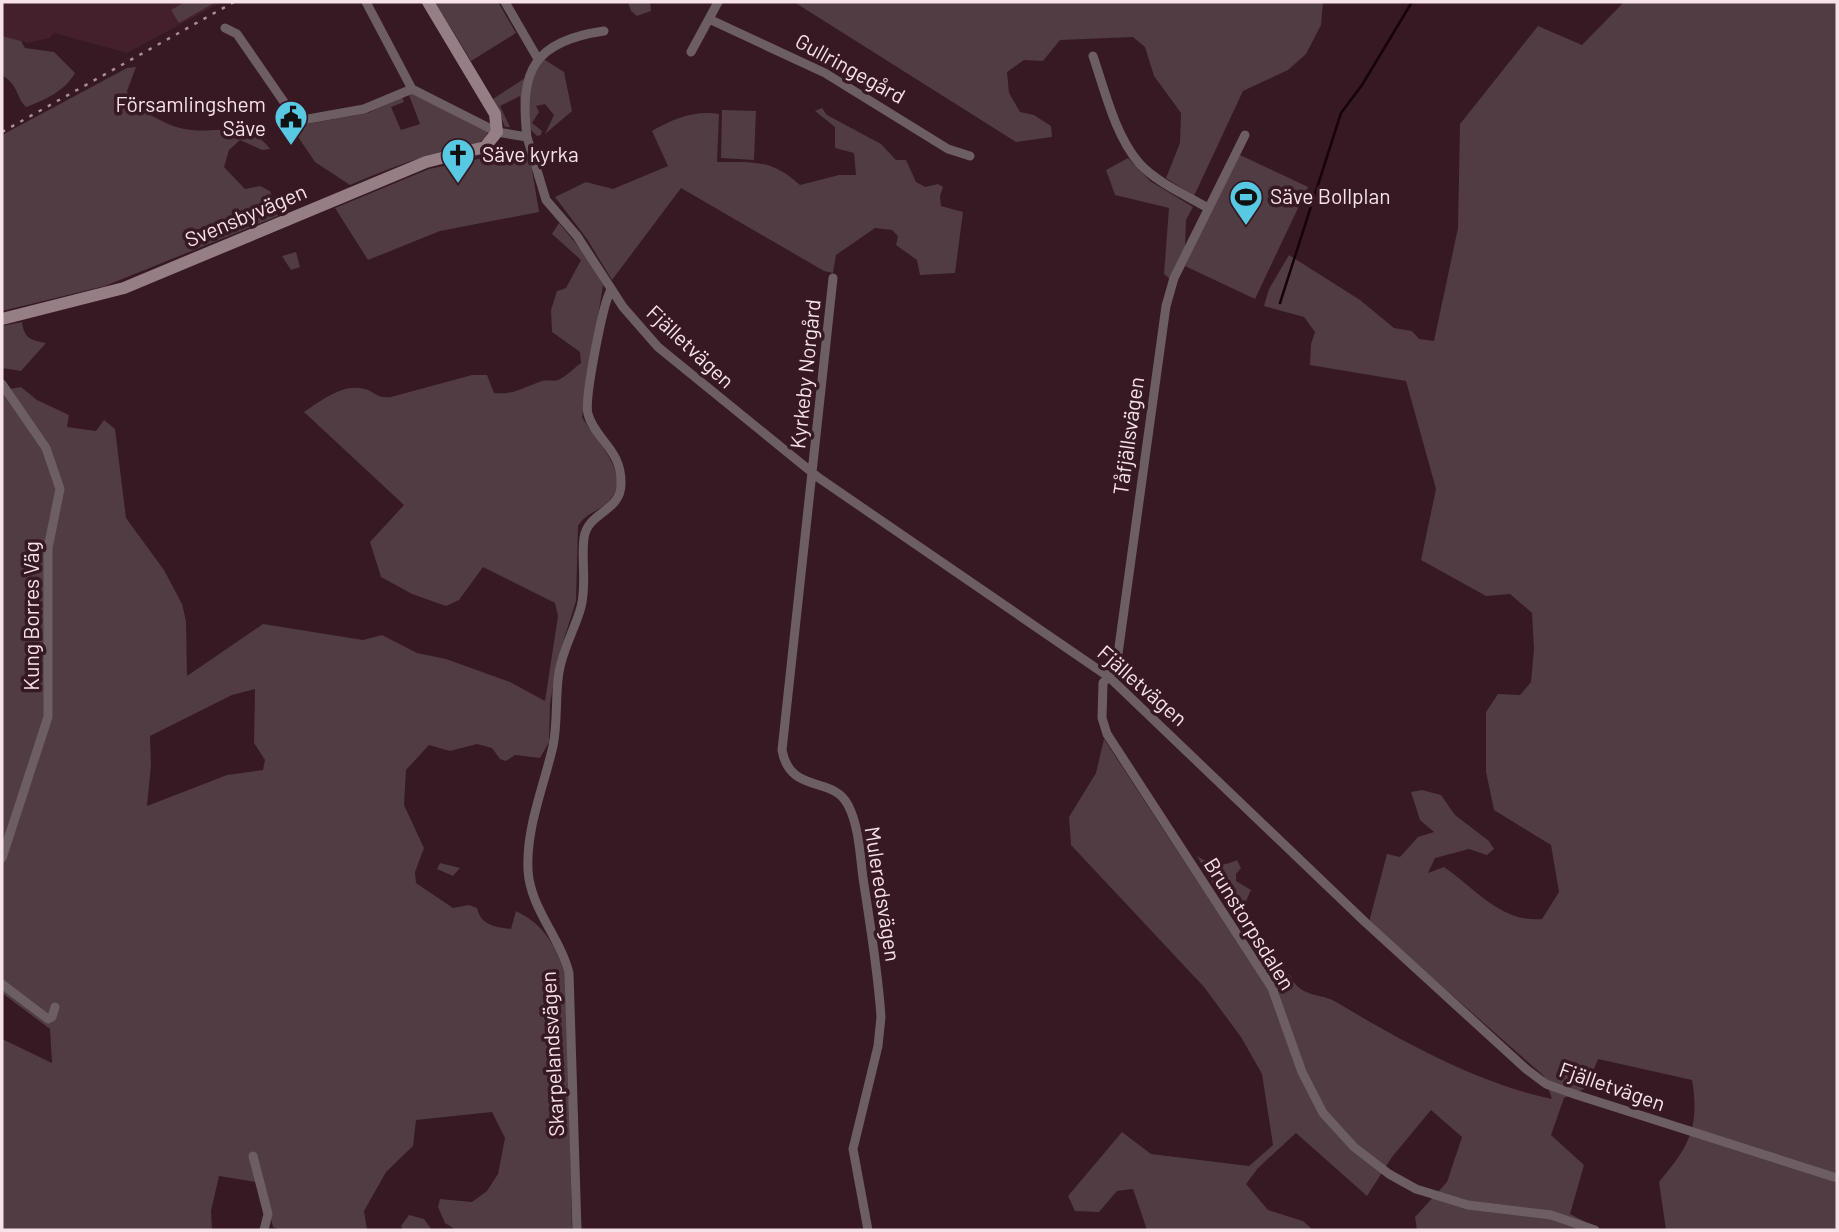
<svg xmlns="http://www.w3.org/2000/svg" width="1839" height="1232" font-family="Barlow,sans-serif">
  <rect width="100%" height="100%" fill="#361923"/>
  <path fill="#44202d" d="M2,2H222L127,53L54,33L49,38L28,43L2,36Z"/>
  <path fill="#503c42" fill-rule="evenodd" d="M185,2H216L179,23L171,10Z
    M435,2H498L516,33L471,61Z
    M628,2H650L651,11L637,16L631,11Z
    M794,2H1323L1321,25L1306,54L1288,70L1243,91L1194,196L1166,178L1180,143L1181,113L1154,76L1145,47L1133,37L1060,40L1043,61L1024,60L1007,72L1009,93L1020,112L1034,115L1051,126L1052,137L1016,142Z
    M1624,2H1837V1230H1666L1659,1182C1689,1146 1700,1128 1692,1080L1598,1059L1586,1088L1564,1098L1551,1135L1584,1165L1570,1214L1601,1230H1417L1415,1217L1447,1182L1462,1137L1431,1110L1392,1157L1367,1196L1296,1133L1258,1168L1246,1184L1268,1210L1303,1221L1313,1230H1147L1133,1189L1117,1191L1099,1212L1075,1211L1068,1196L1122,1132L1151,1154L1249,1166L1273,1145L1262,1074L1241,1037L1204,987L1071,845L1069,817L1096,773L1104,739L1269,991L1280,983L1279,973L1290,975C1300,999 1321,992 1338,1003C1403,1042 1477,1083 1552,1099L1544,1076L1369,922L1387,854L1400,857L1418,837L1434,832L1420,820L1411,792L1422,790L1441,795L1455,815L1489,841L1494,849L1487,855L1469,849L1435,858L1428,873L1444,867C1475,888 1501,923 1542,919L1559,892L1551,845L1494,810L1486,772V712L1498,694L1520,695L1531,682L1534,649L1532,613L1510,594L1486,596L1421,560L1436,489L1406,381L1310,365L1311,344L1315,332L1304,317L1264,306L1269,289L1289,255L1360,300L1394,328L1412,331L1419,339L1434,341L1458,228L1460,124L1538,26L1582,45Z
    M2,36L21,41L25,48L54,52L75,73C65,91 45,100 26,107C15,96 20,87 2,75Z
    M542,58L564,72L572,111L545,134L554,115L545,104L536,106L539,112L532,123L542,131L541,135L537,136L530,129L528,90Z
    M136,67L127,91L131,104C146,112 164,124 180,128C213,137 246,117 270,149L262,150L240,140L229,150L224,167L245,189L260,186L270,191L278,216L105,286L2,311V135L127,68Z
    M525,78L521,113L520,96L500,106L510,127H505L493,99Z
    M413,93L488,132C484,142 476,144 466,146C425,154 388,169 350,185L315,162L294,131L297,126L368,113L402,97L404,102L391,107L401,130L420,124L409,95Z
    M822,108L827,115L881,144L896,160H906L916,182L925,187L938,184L943,187L940,196L941,206L963,212L955,273L920,275L917,260L896,245L898,236L892,230L875,228L836,255L833,273L824,271L681,188L612,280L587,239L555,197L586,182L613,189L668,166L652,131C673,119 694,110 719,114L717,162C754,162 771,159 800,185L839,175H856L854,153L835,148V127L815,111Z
    M722,110L756,111L754,160L721,158Z
    M522,150L529,152L539,212L440,231L368,260L335,208L429,169Z
    M1238,154L1308,187L1255,299L1185,266Z
    M1128,158L1150,181L1193,207L1186,220L1185,248L1170,279L1164,274L1169,208L1115,195L1106,170Z
    M559,223L587,257L603,285L582,417C594,440 636,476 607,503C597,512 586,513 578,526L576,601L557,661L550,704L549,742L540,758L515,755L506,761L500,759L492,748L477,744L450,751L429,745L406,770L404,805L424,848L415,872L416,883L453,908L469,905L477,908C481,926 496,927 511,929L516,911C547,926 556,948 567,980L572,1230H456L445,1223L438,1207L440,1199L472,1202L487,1191L498,1174L505,1138L492,1112L416,1120L413,1146L386,1172L364,1211L367,1230H280L273,1227L262,1183L219,1176L211,1211L212,1230H2V1039L52,1063L50,1029L2,993V386L4,390L21,387L37,400L69,415L67,427L96,431L104,420L115,429L126,518L164,570L182,604L186,621L187,676L263,624L363,640L382,635L417,653L446,659L510,682L545,701L558,616L555,603L483,567L459,600L446,606L412,594L381,577L370,542L404,505L304,412C321,401 339,386 360,388C373,389 375,399 391,397L472,375H487L494,393C514,395 524,387 542,381C547,379 553,382 558,380C566,377 574,368 581,363L580,352L552,332L551,310L557,291L566,288L581,260L552,234ZM255,689L254,743L265,760L263,770L227,775L147,806L151,765L150,736L232,695Z
    M296,252L300,267L291,270L282,256Z
    M22,322C24,338 30,340 46,343L21,371L2,368V326Z
    M1197,856C1212,865 1220,868 1237,860L1241,868L1236,874V881L1251,890L1239,917L1216,889Z
    M440,863L460,868L453,876L437,869Z
    M409,1215L424,1219L432,1230H403L401,1226Z"/>
  <g fill="none" stroke-linecap="round" stroke-linejoin="round">
    <path stroke="#160309" stroke-width="2.5" d="M1280,303L1341,113L1362,85L1412,2"/>
    <path stroke="#6c5e62" stroke-width="9" d="M366,2L412,89L497,132L527,137L546,200L577,236L623,307L658,347L819,478L1109,677L1365,922L1526,1069L1546,1084L1577,1095L1837,1178
      M505,2L538,59
      M709,19L825,73L948,149L970,156
      M225,28L237,34L297,121L364,109L412,89
      M691,52L718,2
      M1093,56C1105,91 1115,135 1139,163C1156,182 1186,195 1208,208
      M1245,135L1174,278L1166,306L1118,654L1114,670L1103,683L1102,718L1107,734L1272,988L1302,1072L1323,1113L1354,1147L1389,1174L1416,1189L1468,1205L1551,1215L1595,1230
      M527,137C519,69 535,41 604,31
      M833,278L782,750C790,795 833,775 848,805C859,826 860,855 863,878C870,924 878,971 881,1017L878,1046L853,1149L868,1230
      M2,384L46,448L60,489L48,548V717L2,858
      M2,984L48,1019L52,1017L55,1007
      M253,1156L268,1214L264,1230
      M577,1230L569,973C560,937 530,908 528,870C526,827 544,786 553,746C558,722 555,696 559,672C563,648 575,629 581,607C587,584 581,561 584,538C587,512 621,512 621,484C622,449 595,440 588,414C584,400 603,302 611,290"/>
    <path stroke="#957f85" stroke-width="12" d="M2,319L124,288L426,162L485,147L497,132L495,114L428,2"/>
    <path stroke="#a78f97" stroke-width="2.5" stroke-dasharray="3.5 7" stroke-linecap="butt" d="M2,132L234,2"/>
  </g>
  <defs>
    <symbol id="civic-pin" viewBox="-11 -11 22 30"><path d="M0 17L-7.5 6A9.5 9.5 0 1 1 7.5 6Z" fill="#58c9e3" stroke="#361923"/><path d="M-.6-6.5H3V-4.5H.6V-3L4-1V1h2V6H-6V1h2V-1L-.6-3ZM-1.2 2.5V6h2.4V2.5Z" fill="#111"/></symbol>
    <symbol id="church-pin" viewBox="-11 -11 22 30"><path d="M0 17L-7.5 6A9.5 9.5 0 1 1 7.5 6Z" fill="#58c9e3" stroke="#361923"/><path d="M-1.2-6h2.4v3.5h3.3v2.4h-3.3V6h-2.4V-.1h-3.3v-2.4h3.3Z" fill="#111"/></symbol>
    <symbol id="stadium-pin" viewBox="-11 -11 22 30"><path d="M0 17L-7.5 6A9.5 9.5 0 1 1 7.5 6Z" fill="#58c9e3" stroke="#361923"/><path d="M0-5a6.5 5 0 1 0 0 10a6.5 5 0 1 0 0-10ZM-3.5-1.8h7v3.6h-7Z" fill="#111"/></symbol>
  </defs>
  <g fill-rule="evenodd">
    <use href="#civic-pin" x="272" y="98" width="38" height="52"/>
    <use href="#church-pin" x="439" y="136" width="38" height="52"/>
    <use href="#stadium-pin" x="1227" y="178" width="38" height="52"/>
  </g>
  <g text-anchor="middle" stroke-width="7" stroke-linejoin="round" paint-order="stroke">
    <g font-size="21" fill="#f7e2e8" stroke="#361923">
      <text transform="translate(850 69) rotate(29)" y="7">Gullringegård</text>
      <text transform="translate(246 216) rotate(-23)" y="7">Svensbyvägen</text>
      <text transform="translate(690 347) rotate(43)" y="7">Fjälletvägen</text>
      <text transform="translate(806 374) rotate(-84)" y="7">Kyrkeby Norgård</text>
      <text transform="translate(1129 436) rotate(-82)" y="7">Tåfjällsvägen</text>
      <text transform="translate(32 616) rotate(-90)" y="7">Kung Borres Väg</text>
      <text transform="translate(1142 686) rotate(41)" y="7">Fjälletvägen</text>
      <text transform="translate(882 894) rotate(81)" y="7">Muleredsvägen</text>
      <text transform="translate(1249 924) rotate(58)" y="7">Brunstorpsdalen</text>
      <text transform="translate(553 1054) rotate(-93)" y="7">Skarpelandsvägen</text>
      <text transform="translate(1612 1087) rotate(19)" y="7">Fjälletvägen</text>
    </g>
    <g font-size="21" fill="#f7e2e8" stroke="#361923" text-anchor="start">
      <text x="266" y="112" text-anchor="end">Församlingshem<tspan x="266" dy="24">Säve</tspan></text>
      <text x="482" y="162">Säve kyrka</text>
      <text x="1270" y="204">Säve Bollplan</text>
    </g>
  </g>
  <rect width="1839" height="1232" fill="none" stroke="#f7e2e8" stroke-width="7"/>
</svg>
